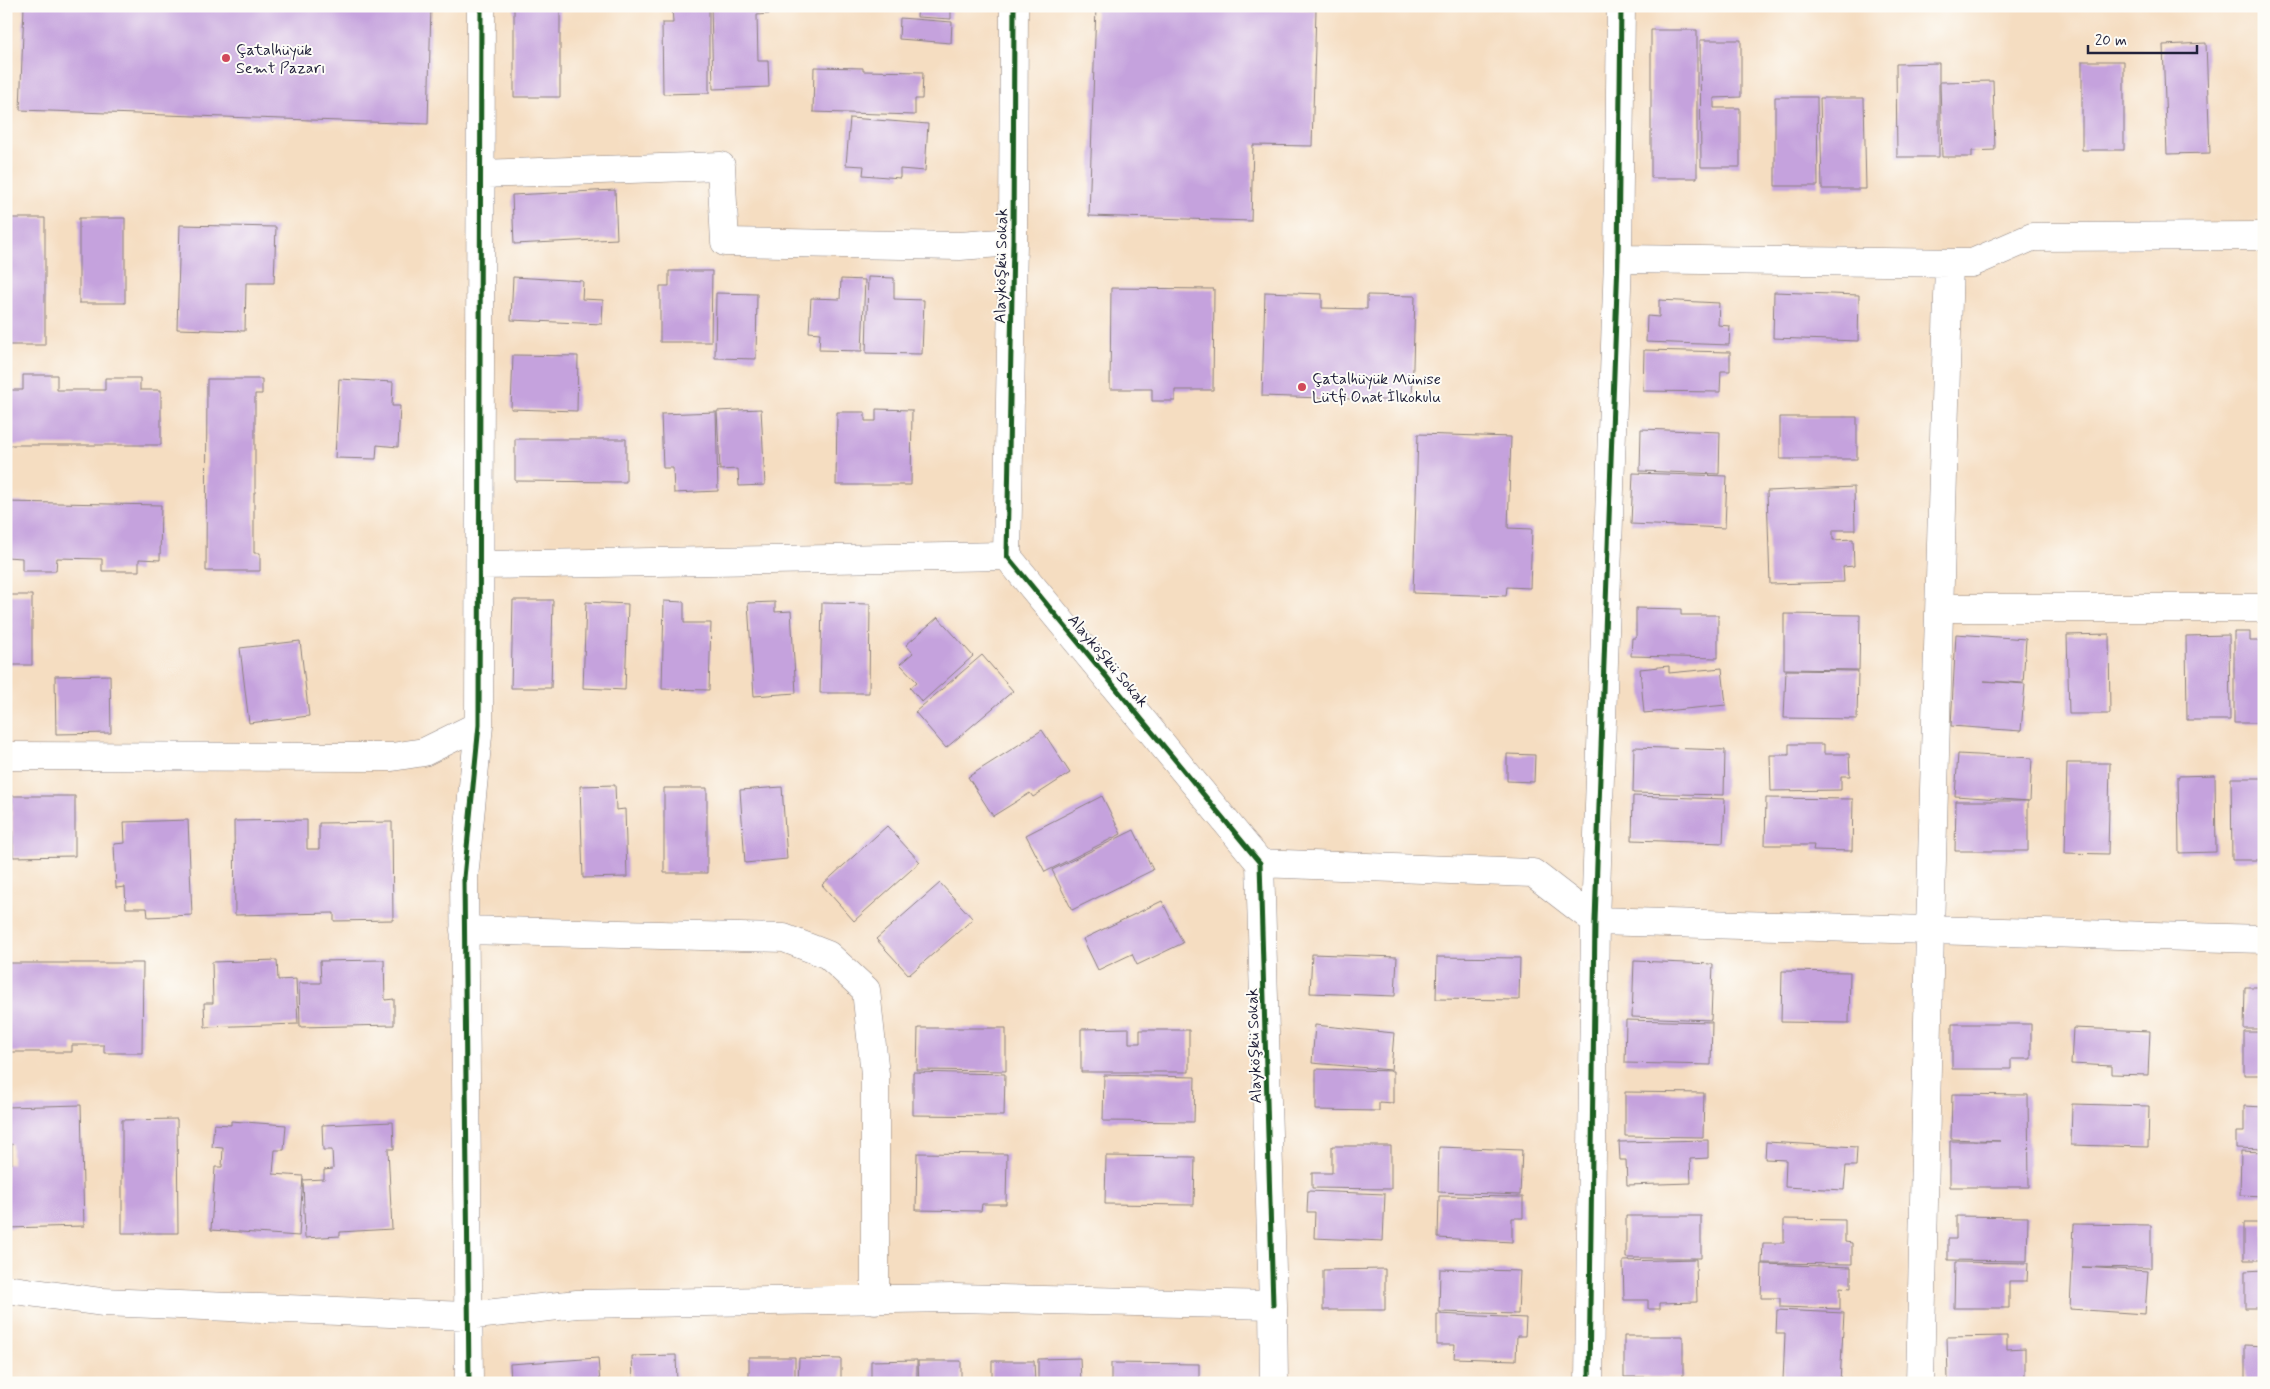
<svg xmlns="http://www.w3.org/2000/svg" width="2270" height="1389" font-family="Mynerve,sans-serif">
  <rect width="100%" height="100%" fill="#fdfcf7"/>
  <filter id="ink" filterUnits="userSpaceOnUse"><feTurbulence type="fractalNoise" baseFrequency=".02" numOctaves="2"/><feDisplacementMap in="SourceGraphic" scale="10" xChannelSelector="R" yChannelSelector="G"/><feConvolveMatrix kernelMatrix="1 2 1 2 8 2 1 2 1" color-interpolation-filters="sRGB"/></filter>
  <filter id="wash" filterUnits="userSpaceOnUse"><feTurbulence type="fractalNoise" baseFrequency=".0096" numOctaves="4" result="noise"/><feDisplacementMap in="SourceGraphic" scale="20" xChannelSelector="R" yChannelSelector="G"/><feGaussianBlur stdDeviation="1.12" result="paint"/><feColorMatrix in="noise" values="0 0 0 0 0 0 0 0 0 0 0 0 0 0 0 0 0 1.4 0 .05"/><feComposite in="paint" operator="in"/></filter>
  <g filter="url(#wash)">
    <rect width="100%" height="100%" fill="#f5ddc1"/>
    <g id="blocks">
      <path fill="#c5a2dd" d="M24,6H431L428,124L20,110Z
        M672,6H709V93L663,94L662,23H673Z
        M711,6H769V14L757,15L758,61H768L769,87L713,89Z
        M918,6H951V19L917,17Z
        M1096,6H1258V8L1316,10L1312,146L1253,145L1251,221L1089,216Z
        M514,7H560V97H514Z
        M900,18L952,22L951,43L899,39Z
        M1651,30H1697V178H1651Z
        M1700,40H1741V97L1714,98V108H1740V167H1701Z
        M2206,43L2210,153L2167,154L2163,45Z
        M2082,61H2124V150H2082Z
        M1939,63V157H1897L1896,64Z
        M814,67L863,68V71L923,72L922,99H915V115L813,112Z
        M1993,81L1995,150L1972,151V157H1942L1940,82Z
        M1775,97H1817L1818,186H1775Z
        M1820,98H1864L1866,189H1822Z
        M850,118L928,124L925,171L900,169V178L863,175L864,166L846,165Z
        M615,190L617,239L514,244L512,195Z
        M6,218H45V345H6Z
        M79,218H125V303H79Z
        M180,225L276,227L274,283H246L245,331L177,329Z
        M669,271H712L711,342H660V286H669Z
        M513,277L583,281L582,299L603,300L602,324L511,320Z
        M868,277L894,278V299L924,300L922,354L866,353Z
        M841,279L865,280L862,351L819,350L820,333L809,332L811,298L840,299Z
        M1111,288L1214,289L1213,390H1175V401H1152V389H1110Z
        M1265,292L1322,294V308L1367,309V295L1415,296L1412,401L1262,396Z
        M1774,292L1859,295L1858,341L1773,338Z
        M716,293L757,294L756,359L715,358Z
        M1659,300L1719,303L1718,325L1730,326L1729,345L1646,342L1647,316L1659,317Z
        M1644,350L1730,352V371H1721L1720,392L1643,391Z
        M513,355L578,356L577,411L511,409Z
        M23,375H57V390H105V378H140V390H161V445H6V390H23Z
        M207,379H262V394H255V493H254V553H260V571H206Z
        M339,379L393,382L392,406H400L398,447L377,445L376,459L335,458Z
        M761,409L765,485L739,486L738,469L720,470L717,411Z
        M876,409L912,410L911,485H836L837,412H865V421H876Z
        M716,412L718,491L674,493L673,468H663L661,414Z
        M1780,417H1857V459H1780Z
        M1641,429L1720,432L1719,474L1640,471Z
        M1418,434L1511,437L1508,528L1532,529L1530,588L1507,587L1506,596L1413,593Z
        M515,439H626V482L515,481Z
        M1633,473L1727,476L1725,528L1631,524Z
        M1854,487L1855,530H1833V540L1853,539L1854,566L1843,567L1844,582L1770,584L1767,491Z
        M6,502L161,505L160,560L139,559V571H102V559L57,558L56,571H22V558L6,557Z
        M6,595H32V665H6Z
        M513,600H553L551,688H511Z
        M664,601L684,602V623H711L709,690L662,689Z
        M586,602L628,604L625,690L583,688Z
        M775,602V612L791,611L796,693L754,696L748,603Z
        M822,603L870,604L869,693H820Z
        M1636,608L1681,609V615H1718V658L1631,656L1632,638H1636Z
        M1784,614L1860,615L1859,670L1784,669Z
        M938,617L973,656L922,702L910,688L917,682L900,664L913,653L906,645Z
        M2234,632H2250V641H2264V723H2234Z
        M1956,634L2026,639L2023,683L1984,681L2025,684L2021,731L1951,726Z
        M2109,634L2110,714H2069L2067,635Z
        M2229,635L2230,720H2187L2186,636Z
        M300,641L309,716L249,723L240,648Z
        M982,655L1013,691L946,748L915,712Z
        M1669,666V673L1722,668L1726,705L1644,713L1640,669Z
        M1786,670L1858,671L1857,719L1784,718Z
        M110,675L111,733L56,734L55,676Z
        M1042,730L1070,773L1033,797L1030,793L993,816L968,777Z
        M1789,744H1824V754H1849L1850,776H1841V790L1771,791L1770,755H1789Z
        M1634,747L1725,750L1724,795L1633,793Z
        M1507,754L1535,755L1534,782L1507,781Z
        M1958,754L2032,758L2030,801L1955,796Z
        M2067,763H2110L2108,854L2065,853Z
        M2215,775L2216,852L2179,853L2178,776Z
        M2231,778H2264V860H2232Z
        M615,785L616,810L625,809L627,877L583,878L580,786Z
        M782,787L787,859L745,863L740,790Z
        M664,788H707V873H664Z
        M12,796H75V856L13,857Z
        M1102,796L1121,834L1045,872L1026,835Z
        M1633,796L1725,799L1723,843L1632,840Z
        M1766,798L1853,799L1852,851L1813,850L1814,845H1765Z
        M1956,801H2028V851H1955Z
        M188,820L192,915L148,917L147,908H126L125,887L116,888L114,844L125,843L124,822Z
        M307,820V849H319V823L392,822L393,920L334,921V913L235,915L234,821Z
        M887,826L920,862L854,921L822,885Z
        M1134,830L1153,870L1072,910L1052,870Z
        M940,883L973,919L909,975L876,939Z
        M1162,901L1183,943L1137,965L1132,954L1098,970L1083,939Z
        M1312,954L1397,957L1395,996L1310,993Z
        M1437,957L1520,958L1519,1000L1436,999Z
        M277,960L278,980L296,979L298,1024L205,1027L204,1003H213L212,962Z
        M384,960L385,1000L394,999V1025L300,1027L299,983H321L320,961Z
        M1634,961L1713,964L1711,1020L1632,1017Z
        M6,963H143L142,1053H104V1045H72V1052H6Z
        M1782,971L1850,972L1849,1023L1781,1022Z
        M2245,987H2264V1029H2244Z
        M1626,1020L1712,1022L1711,1065L1625,1063Z
        M1952,1024H2031V1059H2011V1069H1952Z
        M1315,1025L1394,1033L1391,1070L1312,1063Z
        M918,1028H1006V1071L917,1070Z
        M1129,1028V1043H1140V1030H1189V1072H1081V1029Z
        M2073,1028L2150,1031L2148,1075L2112,1074V1066L2071,1064Z
        M2244,1032H2264V1075H2244Z
        M1316,1069L1393,1071V1103L1379,1102V1111L1316,1110Z
        M913,1072L1005,1074L1004,1116L913,1115Z
        M1104,1075L1195,1077L1194,1122L1103,1121Z
        M1625,1092L1704,1093L1703,1137L1625,1136Z
        M1952,1094L2028,1095L2029,1187H1950V1141H2001L1951,1139Z
        M2072,1104L2149,1106L2148,1147L2071,1145Z
        M81,1105L84,1226L6,1228V1164H12V1144L6,1145V1107Z
        M2244,1106L2264,1107V1149L2236,1148V1132H2244Z
        M177,1119L178,1233H122V1120Z
        M231,1121L286,1125L284,1150H275L273,1174L303,1176L299,1236L211,1230L215,1167H222L223,1148L212,1147L214,1124L231,1125Z
        M393,1122L394,1149H388L392,1229L340,1232V1236L305,1238L303,1180L324,1179V1170L333,1169L332,1150H323L322,1125Z
        M1708,1140V1158L1690,1159L1691,1183L1627,1185L1626,1160H1620L1619,1142Z
        M1766,1142L1857,1147L1856,1166H1846L1844,1190L1785,1187L1786,1160L1765,1159Z
        M1332,1146H1391V1189L1312,1188V1173H1332Z
        M1439,1147L1522,1150L1520,1195L1438,1192Z
        M2241,1151L2264,1152V1196L2240,1195Z
        M917,1153L1007,1154L1006,1204H982L981,1211L916,1210Z
        M1106,1156L1195,1157L1194,1205L1105,1204Z
        M1308,1191L1385,1194L1383,1241L1314,1238L1315,1212H1307Z
        M1439,1196L1523,1197V1218H1512V1242L1438,1238Z
        M1626,1216H1701V1258H1626Z
        M1956,1216L2028,1217L2027,1261L1948,1260V1239H1956Z
        M1784,1219L1845,1220V1242L1852,1243V1264L1762,1263L1763,1243H1784Z
        M2244,1223H2264V1260H2244Z
        M2074,1224L2151,1225V1268L2082,1267L2148,1271L2145,1314L2070,1309Z
        M1696,1259L1697,1302L1660,1303V1309H1648V1300H1624L1623,1261Z
        M1955,1262L2028,1263L2027,1281H2009V1308H1954Z
        M1762,1264L1851,1267V1288L1840,1287V1309L1780,1307V1298H1761Z
        M1385,1269V1310H1323V1270Z
        M1440,1269L1520,1271L1518,1314L1439,1312Z
        M2264,1270V1308H2245V1271Z
        M1777,1310L1844,1313L1840,1382L1783,1380L1785,1334H1776Z
        M1437,1314L1526,1318L1525,1336H1517L1516,1360L1454,1358L1455,1345H1437Z
        M1624,1336H1683V1377H1624Z
        M2007,1336V1349L2025,1348V1383H2022V1380L1948,1381L1947,1337Z
        M2245,1345L2264,1346V1383H2245Z
        M676,1355L677,1383H633L632,1356Z
        M749,1357H795V1383H749Z
        M598,1358L600,1383H511L510,1364Z
        M799,1358L841,1359V1383H798Z
        M1080,1358L1081,1383H1038V1359Z
        M917,1360V1383H871V1361Z
        M918,1361H961V1383H919Z
        M992,1361H1034L1035,1383H992Z
        M1111,1363L1199,1364V1383H1111Z
        M1618,1380L1677,1381V1383H1618Z"/>
    </g>
  </g>
  <g filter="url(#ink)">
    <use href="#blocks" fill-opacity="0" stroke="#8c807e" stroke-width="1"/>
    <g fill="none" stroke-linecap="round" stroke-linejoin="round">
      <defs>
        <path id="street" d="M1014,6L1013,242L1007,556L1260,863L1273,1305
          M481,174L721,166L725,242L960,246L1013,242
          M1618,259L1972,263L2032,237L2264,236
          M480,565L1007,556
          M1940,608H2264
          M6,756L392,757L424,752L479,725
          M1260,863L1533,873L1595,921L2264,939
          M464,930L784,938L828,955L866,990L875,1074V1300
          M6,1289L102,1302L467,1316L577,1304L954,1298L1273,1305L1274,1383
          M469,1383L464,878L479,725L481,6
          M1589,1383L1595,921L1618,259L1621,6
          M1920,1383L1930,930L1949,263"/>
      </defs>
      <use href="#street" stroke="#8c807e" stroke-width="29"/>
      <use href="#street" stroke="#fff" stroke-width="28"/>
      <defs>
        <path id="cycleway" d="M1014,6L1013,242L1007,556L1260,863L1273,1305
          M469,1383L464,878L479,725L481,6
          M1589,1383L1595,921L1618,259L1621,6"/>
      </defs>
      <use href="#cycleway" stroke="#fdfcf7" stroke-width="8"/>
      <use href="#cycleway" stroke="#1b5e20" stroke-width="5"/>
    </g>
  </g>
  <g fill="#d1495b" stroke="#fdfcf7" stroke-width="2">
    <circle cx="226" cy="58" r="5"/>
    <circle cx="1302" cy="387" r="5"/>
  </g>
  <g text-anchor="middle" stroke-width="4" stroke-linejoin="round" paint-order="stroke">
    <g font-size="16" fill="#22223b" stroke="#fdfcf7" text-anchor="start">
      <text x="236" y="55">Çatalhüyük<tspan x="236" dy="18">Semt Pazarı</tspan></text>
      <text x="1312" y="384">Çatalhüyük Münise<tspan x="1312" dy="18">Lütfi Onat İlkokulu</tspan></text>
    </g>
    <g font-size="16" fill="#22223b" stroke="#fdfcf7">
      <text transform="translate(1000 266) rotate(-89)" y="6">Alayköşkü Sokak</text>
      <text transform="translate(1109 660) rotate(50)" y="6">Alayköşkü Sokak</text>
      <text transform="translate(1253 1046) rotate(-92)" y="6">Alayköşkü Sokak</text>
    </g>
  </g>
  <rect width="2270" height="1389" fill="none" stroke="#fdfcf7" stroke-width="25"/>
  <path d="M2088 45v8h109v-8" fill="none" stroke="#22223b" stroke-width="2.5"/>
  <text x="2095" y="45" font-size="15" fill="#22223b" stroke="#fdfcf7" stroke-width="4" paint-order="stroke">20 m</text>
</svg>
